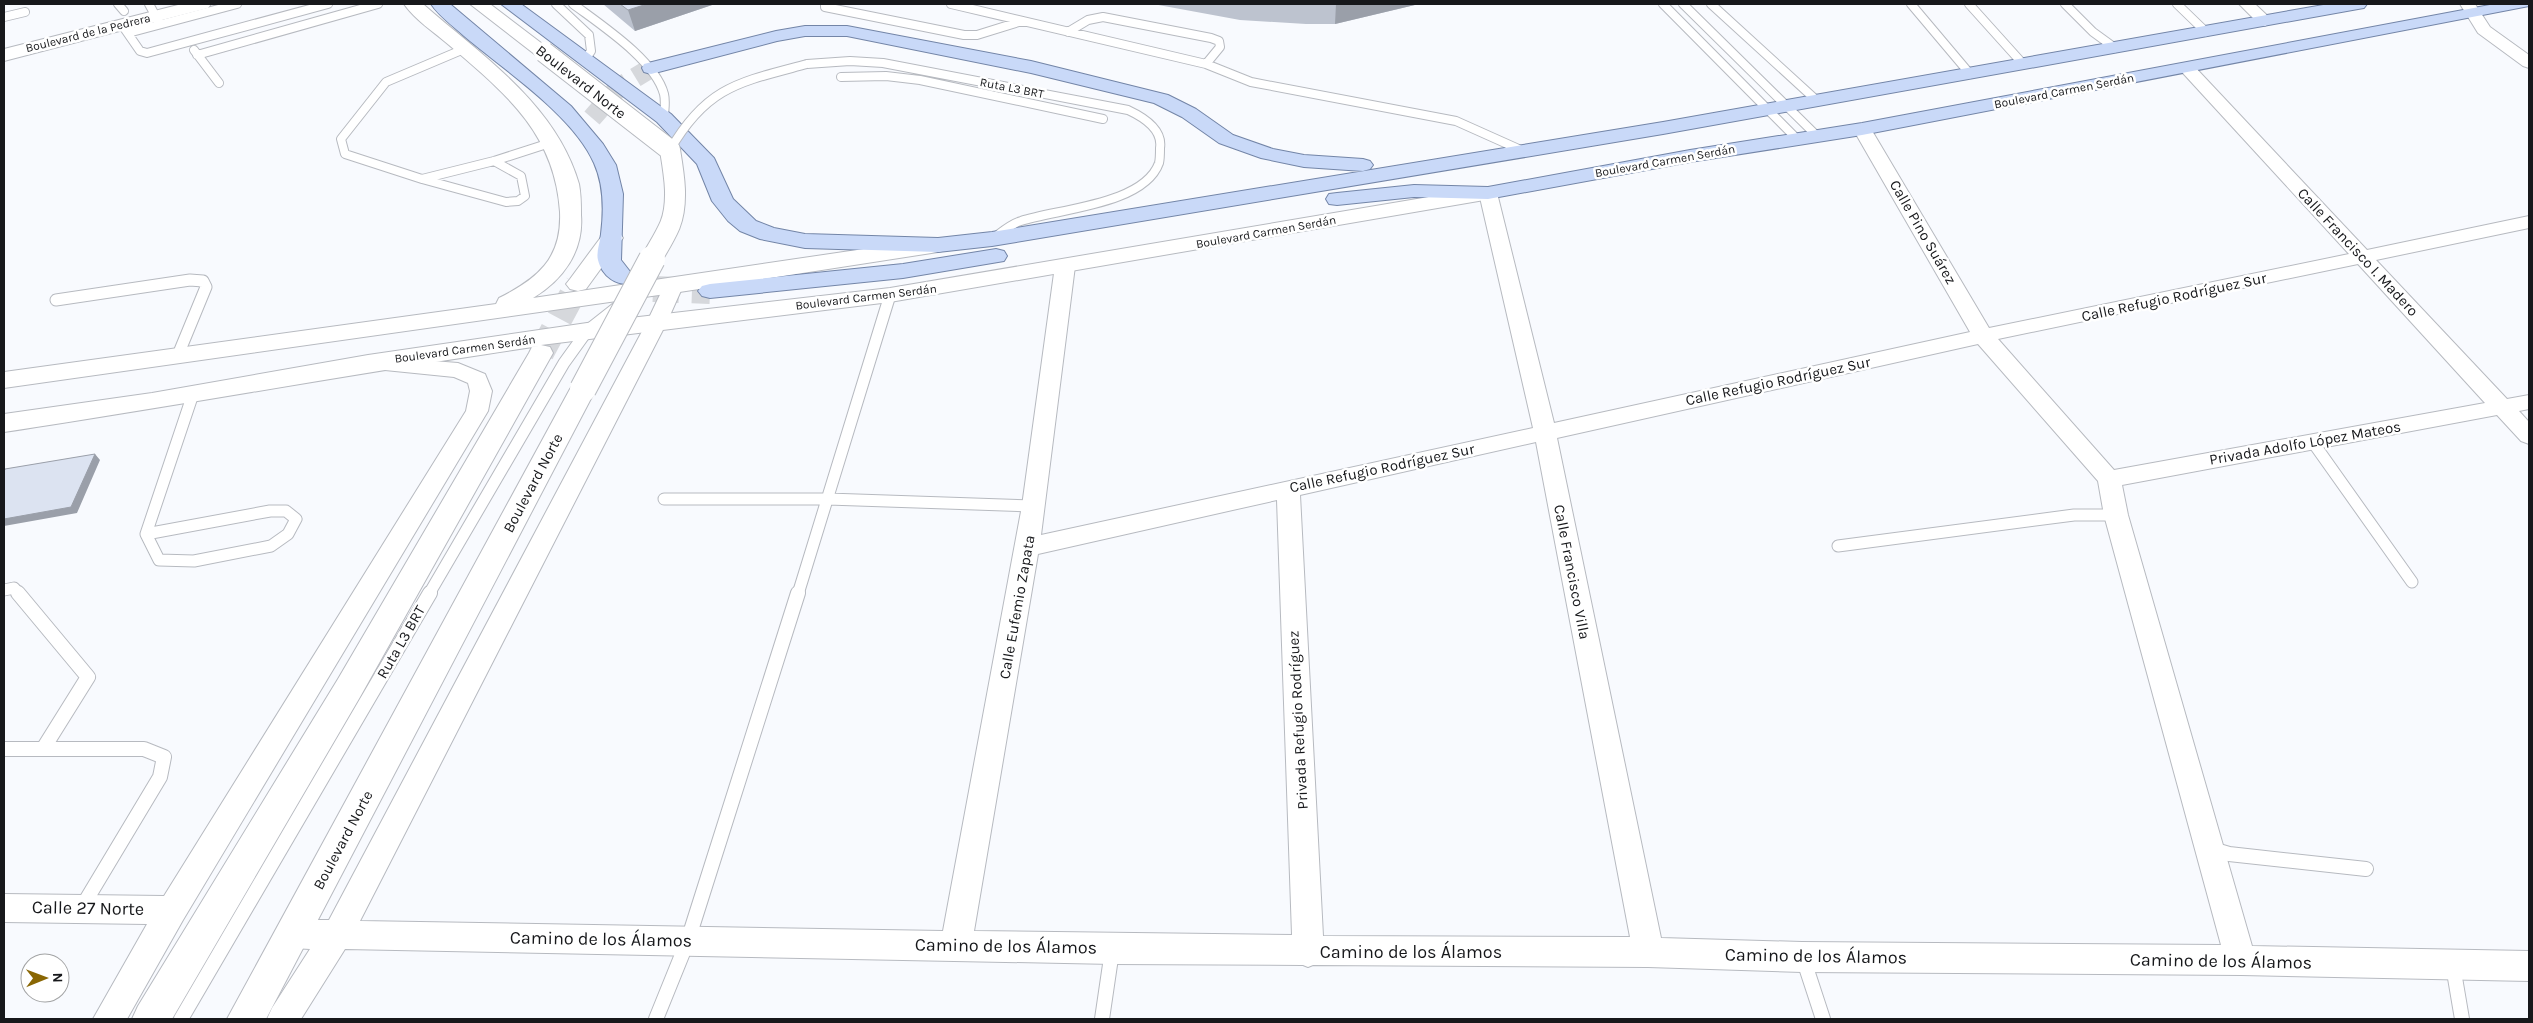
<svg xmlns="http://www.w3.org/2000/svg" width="2533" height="1023" font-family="Karla,sans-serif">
  <rect width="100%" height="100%" fill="#f8fafe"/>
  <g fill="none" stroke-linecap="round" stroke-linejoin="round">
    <path stroke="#d6d8dc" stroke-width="26" stroke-dasharray="26 13" stroke-linecap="butt" d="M541,353L578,284"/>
    <path stroke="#d6d8dc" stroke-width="20" stroke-dasharray="20 10" stroke-linecap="butt" d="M592,118L618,88L651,68"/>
    <path stroke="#d6d8dc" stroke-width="26" stroke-dasharray="26 13" stroke-linecap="butt" d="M653,289L710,291"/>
    <defs>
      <path id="lane-far2" d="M118,4L124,11
        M149,4L160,24
        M556,4L589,35L591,51L585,60
        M573,4C601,25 655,60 664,94C666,102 664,110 664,118
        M825,4V7L964,35H977L1022,21
        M951,4L1206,64L1251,82L1456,121L1523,151
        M1663,4L1798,140
        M1683,4L1817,136
        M1711,4L1815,99
        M1911,4L1970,74
        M1969,4L2023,64
        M2065,4L2093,32L2115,48
        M2177,4L2206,32
        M4,17L25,12
        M122,25L140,51L147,53L328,4
        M1068,32L1088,20L1103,17L1211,38L1219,41L1220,47L1206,64
        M128,33L237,4
        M464,49L386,82L341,139L345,154L422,179L494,161L553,142
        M194,50L219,83
        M197,55L378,4
        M807,64L850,61L883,63L1128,110C1143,117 1163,129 1160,148C1160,153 1160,159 1159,163C1144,205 1057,209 1021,221C1011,224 1003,231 995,237
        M841,77L886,76L920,80L1103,119
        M422,179L506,202L518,201L525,196L521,176L494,161"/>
      <path id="lane-far1" d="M56,300L190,280L203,281L206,287L178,355
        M2312,441L2412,582
        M664,499H828L1034,506
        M270,511H286L296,519L288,534L271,546L194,561L159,560L146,534Z
        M146,534L193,394
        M1838,546L2074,515H2116
        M4,590L14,588L19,594
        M429,594L564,363L587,331L620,305
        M798,594L890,295"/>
      <path id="lane" d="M18,593L88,677L43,749
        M4,749H144L164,757L160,777L82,907
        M2212,849L2229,854L2366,869
        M1803,958L1823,1019
        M2453,966L2462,1019
        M181,1019L430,593
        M656,1019L688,940L798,593
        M1102,1019L1112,951"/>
      <path id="street" d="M2239,4H2255L2273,21L2265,26L2259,24Z
        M2460,4H2475L2490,27L2529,55V68L2523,66L2478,33Z
        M2187,63L2193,65L2367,250L2529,216V228L2376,260L2507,399L2529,395V409L2519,411L2529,422V444L2521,441L2497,415L2122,485L2128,515L2252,946L2529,951V981L2241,975L1802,972L1648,967L1313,965L1308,967L1303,965L1113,964L345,949L301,1019H267L272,1008L310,949L293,948L282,944L278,934L282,924L293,920H329L647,322L666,282H680L683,286L667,322L360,921L943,931L1022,506L1055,266L1058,262H1072L1075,266L1041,535L1533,428L1479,193L1481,189H1495L1497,193L1554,423L1970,332L1853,129L1856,125H1868L1871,129L1989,328L2349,254L2181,71L2179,68ZM2358,264L2485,403L2114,470L1998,339ZM1978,344L2098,481L2104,515L2221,945L1802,942L1661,938L1557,438ZM1536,442L1630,937L1323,936L1300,495ZM1277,500L1292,935L974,931L1038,554Z
        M383,357L458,363L485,374L492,391L488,411L183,920L127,1019H93L147,924L4,922V894L164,896L466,411L470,391L468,383L454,377L375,369L372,364L375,359Z"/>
      <path id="secondary" d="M182,4H211L208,8L4,61V49Z
        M404,4H423C482,56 556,104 579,184C581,194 581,205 581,215C584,251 563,280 533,298L938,238L946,240L949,245L946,250L938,252L673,293L4,388V372L496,304L499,298C537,279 562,259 560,212C555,133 505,93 449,45C434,32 415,20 404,4Z
        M470,4H490L553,52L551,56H537Z
        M1488,187L1496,188L1499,193L1496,198L890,302L541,345L550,347L553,353L360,697L172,1019H132L138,1006L338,679L529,353L532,347L540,346C361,372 183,405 4,432V414L152,393L368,355L587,323L890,288Z
        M612,231L620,233L623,238L586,289L578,291L570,289L566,284L570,279L604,233Z
        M583,381L592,383L596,389L266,1019H227L570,389L574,383Z"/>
      <path id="primary" d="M431,4H450L571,106L603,144L616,165L623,194L621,260L635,278L632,283C617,287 602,276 598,260C596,252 600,243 601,234C604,210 604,185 594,163C573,115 504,70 464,36C453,26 439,16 431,4Z
        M501,4H521L671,114L714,158L733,199L756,221L774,228L805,234L938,238L992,232L1663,122L2329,4H2367L2364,8L2358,9L1663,134L992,246L938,252L805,248L760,239L740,231L728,221L712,201L697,164L657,122Z
        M2495,4H2529V6L1862,135L1690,162L1488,199L1414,197L1337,205L1329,204L1326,199L1329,194L1337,193L1414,185L1488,187L1690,150L1862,123Z
        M805,26H847L1031,61L1168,95L1196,109L1233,135L1273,149L1304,155L1363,159L1370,161L1373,165L1370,169L1363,171L1304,167L1261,158L1219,143L1182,117L1154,103L1031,73L847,36H805L777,41L651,74L644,72L642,68L644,64L776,31Z
        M996,249L1004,251L1007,256L1004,261L903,278L710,298L702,296L698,291L702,286L710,284L903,264Z"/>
    </defs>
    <use href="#lane-far2" stroke="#b7bac0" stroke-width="10"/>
    <use href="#lane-far1" stroke="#b7bac0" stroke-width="13"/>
    <use href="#lane" stroke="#b7bac0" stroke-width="16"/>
    <use href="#street" stroke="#b7bac0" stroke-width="2"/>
    <use href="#secondary" stroke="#b7bac0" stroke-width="2"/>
    <use href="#primary" stroke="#7385a7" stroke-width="2"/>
    <use href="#lane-far2" stroke="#fff" stroke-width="8"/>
    <use href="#lane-far1" stroke="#fff" stroke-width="11"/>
    <use href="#lane" stroke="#fff" stroke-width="14"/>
    <use href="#street" fill="#fff" fill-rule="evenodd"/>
    <use href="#secondary" fill="#fff" fill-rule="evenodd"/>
    <use href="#primary" fill="#c9d9f8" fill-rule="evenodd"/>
    <defs>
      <path id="lane-bridge" d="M670,150C707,86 740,82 807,64"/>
      <path id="secondary-bridge-far1" d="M544,52L670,150C674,174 679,202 670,225C665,237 657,249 651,260"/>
      <path id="secondary-bridge" d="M583,389L652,259"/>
    </defs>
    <use href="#lane-bridge" stroke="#b7bac0" stroke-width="10" stroke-linecap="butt"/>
    <use href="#secondary-bridge-far1" stroke="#b7bac0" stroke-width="22" stroke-linecap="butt"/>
    <use href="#secondary-bridge" stroke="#b7bac0" stroke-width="28" stroke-linecap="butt"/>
    <use href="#lane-bridge" stroke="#fff" stroke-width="8"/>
    <use href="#secondary-bridge-far1" stroke="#fff" stroke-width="20"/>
    <use href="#secondary-bridge" stroke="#fff" stroke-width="26"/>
  </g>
  <path fill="#bdc3cf" d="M603,4H715L635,31Z
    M1153,4H1419L1335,24H1306L1240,20Z"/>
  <path fill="#9a9fa9" d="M647,4H715L635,31L628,10Z
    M1336,4H1419L1335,24Z
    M95,454L100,460L77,513L4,526V519Z"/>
  <path fill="#dce3f1" stroke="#9a9fa9" d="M620,4H647L628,10Z
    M95,454L71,507L4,519V472L5,469Z"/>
  <g text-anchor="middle" stroke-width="5" stroke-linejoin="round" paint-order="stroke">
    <g font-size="12" fill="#17181b" stroke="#fff">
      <text transform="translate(88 33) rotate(-14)" y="4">Boulevard de la Pedrera</text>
      <text transform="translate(1012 88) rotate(11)" y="4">Ruta L3 BRT</text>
      <text transform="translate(2064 91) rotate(-11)" y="4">Boulevard Carmen Serdán</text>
      <text transform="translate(1665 161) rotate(-10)" y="4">Boulevard Carmen Serdán</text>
      <text transform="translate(1266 232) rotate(-10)" y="4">Boulevard Carmen Serdán</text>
      <text transform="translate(866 297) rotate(-7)" y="4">Boulevard Carmen Serdán</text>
      <text transform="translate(465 349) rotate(-8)" y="4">Boulevard Carmen Serdán</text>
    </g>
    <g font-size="15" fill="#17181b" stroke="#fff">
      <text transform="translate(581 82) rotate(38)" y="5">Boulevard Norte</text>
      <text transform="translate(1923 232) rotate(60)" y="5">Calle Pino Suárez</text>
      <text transform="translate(2358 252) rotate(47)" y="5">Calle Francisco I. Madero</text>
      <text transform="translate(2174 297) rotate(-12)" y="5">Calle Refugio Rodríguez Sur</text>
      <text transform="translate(1778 381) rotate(-12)" y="5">Calle Refugio Rodríguez Sur</text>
      <text transform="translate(2305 443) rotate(-10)" y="5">Privada Adolfo López Mateos</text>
      <text transform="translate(1382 468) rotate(-12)" y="5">Calle Refugio Rodríguez Sur</text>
      <text transform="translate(533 483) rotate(-62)" y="5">Boulevard Norte</text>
      <text transform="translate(1572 572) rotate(79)" y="5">Calle Francisco Villa</text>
      <text transform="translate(1017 607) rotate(-80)" y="5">Calle Eufemio Zapata</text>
      <text transform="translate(401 642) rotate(-60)" y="5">Ruta L3 BRT</text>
      <text transform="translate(1298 720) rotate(-93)" y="5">Privada Refugio Rodríguez</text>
      <text transform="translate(343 840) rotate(-62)" y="5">Boulevard Norte</text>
    </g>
    <g font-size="18" fill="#17181b" stroke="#fff">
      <text transform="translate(88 908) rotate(1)" y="6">Calle 27 Norte</text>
      <text transform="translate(601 939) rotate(1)" y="6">Camino de los Álamos</text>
      <text transform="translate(1006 946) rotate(1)" y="6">Camino de los Álamos</text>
      <text x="1411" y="958">Camino de los Álamos</text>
      <text transform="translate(1816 956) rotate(1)" y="6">Camino de los Álamos</text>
      <text transform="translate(2221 961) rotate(1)" y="6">Camino de los Álamos</text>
    </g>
  </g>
  <rect width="2533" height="1023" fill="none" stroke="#17181b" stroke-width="10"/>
  <g transform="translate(45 978) rotate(89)"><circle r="24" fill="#ffffff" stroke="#a2a3a4"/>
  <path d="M0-4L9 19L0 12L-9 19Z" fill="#896603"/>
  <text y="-8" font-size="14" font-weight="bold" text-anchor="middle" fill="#17181b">N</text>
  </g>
</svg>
